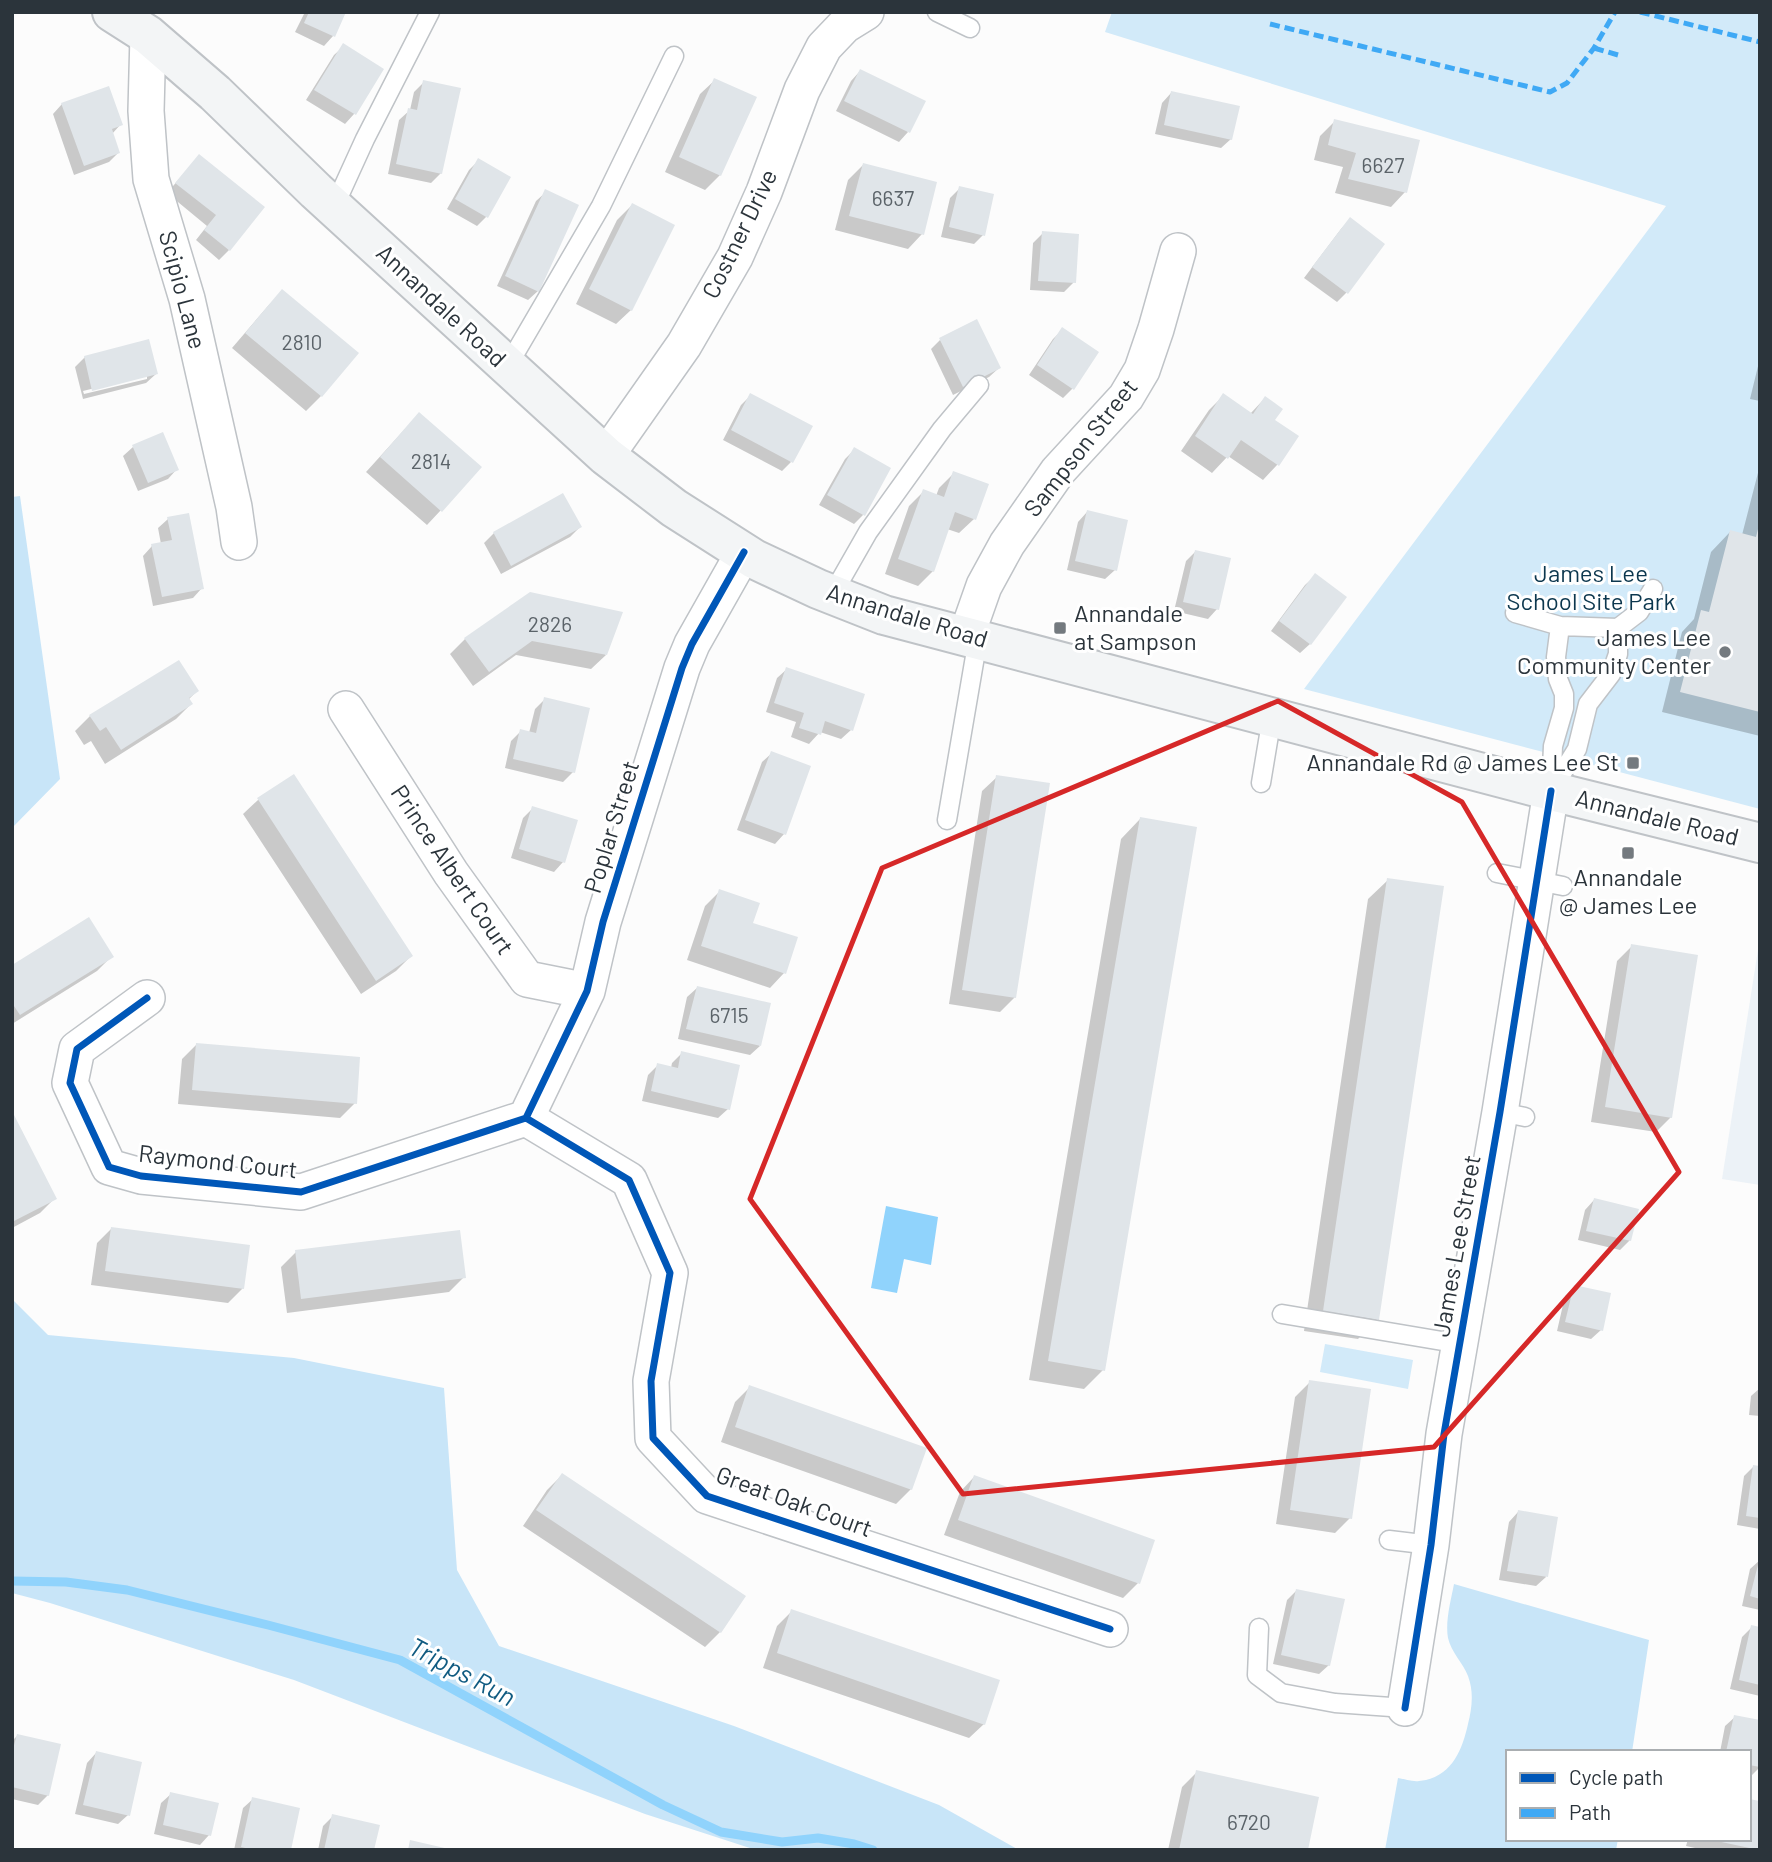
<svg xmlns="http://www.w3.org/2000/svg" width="1772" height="1862" font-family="Barlow,sans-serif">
  <rect width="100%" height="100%" fill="#fcfcfc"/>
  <path fill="#ecf2f7" d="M1760,937V1185L1722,1179Z"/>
  <path fill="#d2eaf9" d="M1112,12H1760V809L1304,689L1666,206L1105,32Z
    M1325,1344L1413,1360L1408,1389L1320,1372Z"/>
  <path fill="#c8e5f8" d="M20,496L60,779L12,828V497Z
    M12,1299L48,1335L294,1358L444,1388L457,1570L499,1646L734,1726L939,1805L1019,1850H756L645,1814L294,1680L50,1603L12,1593Z
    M1454,1584L1649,1640L1632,1752H1508V1839H1618L1616,1850H1385L1398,1778C1405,1779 1413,1782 1419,1781C1451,1778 1462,1751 1468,1724C1472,1708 1474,1692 1468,1676C1463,1663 1451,1652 1448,1638C1445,1621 1451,1600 1454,1584Z"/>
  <path fill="#90d3fc" d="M886,1206L938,1217L931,1265L904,1259L897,1293L871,1288Z"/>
  <path fill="#0003" fill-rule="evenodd" d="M305,12H344L333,36L324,46L295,32Z
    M344,46L382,69L354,114L345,124L306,100L334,55Z
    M860,71L908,132L899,142L836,111L851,81Z
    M715,80L720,175L705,190L665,172L700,94Z
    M424,82L441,173L431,183L388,174L399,120L410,110L414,92Z
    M1171,93L1231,139L1221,148L1155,134L1162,103Z
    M62,104L121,124L112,134L118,153L109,162L74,175L53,114Z
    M1335,121L1405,192L1391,207L1335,193L1343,167L1314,160L1320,136Z
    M199,156L229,250L219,260L196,240L207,226L167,193Z
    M478,161L486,217L477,226L447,209L469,170Z
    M863,165L922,234L908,249L835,230L848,180Z
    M960,188L983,235L974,244L941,237L950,198Z
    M546,192L538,291L528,300L497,286L536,201Z
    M632,205L631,310L616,324L576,304L617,220Z
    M1350,219L1383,244L1346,293L1337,302L1304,278L1341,229Z
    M1043,233L1074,282L1064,292L1030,290L1033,243Z
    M282,291L356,354L321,396L306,411L232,348L268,306Z
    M1063,329L1073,388L1063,398L1029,375L1053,339Z
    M940,340L999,368L989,377L953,395L931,349Z
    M85,357L156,374L146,383L83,399L75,367ZM147,375V379L84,394L83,391Z
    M1760,358V401L1750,399Z
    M751,395L791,462L782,471L723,440L741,405Z
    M1223,396L1250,414L1265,398L1273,421L1297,437L1277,465L1263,480L1228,456L1212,473L1181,451L1209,410Z
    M405,429L441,510L427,525L366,472Z
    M133,447L177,469L168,479L138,491L123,456Z
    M855,449L863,515L854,524L819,505L845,459Z
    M1760,465V736L1662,712L1682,632L1694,619L1711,552L1730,532L1742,535Z
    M954,473L974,519L959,533L947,529L933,571L918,586L885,574L909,506L924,491L936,496L939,488Z
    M1087,512L1115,570L1105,579L1067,570L1078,522Z
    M168,519L202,588L193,598L153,606L143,556L152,546L161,544L158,528Z
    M580,527L570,537L501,574L484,543L494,533Z
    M1195,552L1217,609L1208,619L1174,611L1186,561Z
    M1315,576L1310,644L1300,653L1271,631L1305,585Z
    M531,594L606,655L591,669L516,655L473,686L450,654L465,639Z
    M787,669L851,730L841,739L820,732L809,744L791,737L796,722L766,712L777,678Z
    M197,691L188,700L191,704L176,719L105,764L91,741L84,745L75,731L90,716Z
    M545,699L573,772L563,782L505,768L511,741L521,731L529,733L535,709Z
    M772,753L784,834L775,844L737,830L762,762Z
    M293,777L411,956L396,971L361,994L243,814L258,800Z
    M997,777L1015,997L1000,1012L949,1004L982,791Z
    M533,808L563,862L554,872L511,858L523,818Z
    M1140,819L1103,1370L1084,1389L1029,1380L1121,839Z
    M1388,880L1377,1319L1358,1339L1304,1331L1368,899Z
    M720,891L751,924L784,973L770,988L687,960L705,906Z
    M1632,946L1671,1117L1656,1132L1591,1122L1617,961Z
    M111,957L97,971L12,1024V967Z
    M697,988L760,1046L750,1055L678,1039L687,997Z
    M197,1044L355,1103L340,1118L178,1104L182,1059Z
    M682,1053L728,1109L718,1118L642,1101L648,1075L658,1065L671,1068L672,1063Z
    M12,1115L55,1198L40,1213L12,1228Z
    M1594,1200L1630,1240L1620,1250L1578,1240L1585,1210Z
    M112,1228L243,1288L228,1303L91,1285L97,1243Z
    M296,1252L464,1277L449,1292L287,1313L281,1267Z
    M1575,1287L1601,1330L1591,1339L1557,1331L1565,1296Z
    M1310,1382L1350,1518L1335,1533L1276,1524L1295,1397Z
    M750,1387L911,1489L896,1504L721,1442L735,1402Z
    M1760,1388V1416L1749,1415L1751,1396Z
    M1754,1466L1760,1467V1529L1737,1525L1744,1476Z
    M562,1475L744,1596L720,1632L705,1647L523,1526L547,1490Z
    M974,1477L1138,1583L1123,1598L944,1535L960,1492Z
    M1518,1512L1546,1577L1536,1586L1499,1580L1509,1522Z
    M1760,1560V1610L1742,1606L1750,1569Z
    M1297,1590L1329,1665L1319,1674L1273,1664L1287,1600Z
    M792,1611L984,1724L969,1738L763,1668L777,1626Z
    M1752,1627L1760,1629V1696L1730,1689L1742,1637Z
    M1735,1717L1760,1722V1767L1751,1776H1749V1752H1720L1725,1726Z
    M17,1736L48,1795L38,1805L12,1799V1741Z
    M96,1753L128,1815L118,1824L75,1814L87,1763Z
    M1197,1772L1306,1850H1168L1182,1787Z
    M171,1794L209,1835L200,1845L154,1834L161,1803Z
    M253,1799L289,1850H234L243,1808Z
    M1760,1803V1839L1757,1850H1704L1686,1846L1688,1839H1749Z
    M333,1816L372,1850H318L323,1826Z"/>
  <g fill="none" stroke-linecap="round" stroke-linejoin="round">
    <path stroke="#90d3fc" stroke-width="9" d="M12,1581L66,1582L127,1590L268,1625L400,1660L663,1805L721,1832L782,1842L818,1838L854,1844L873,1850"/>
  </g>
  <path fill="#e0e5e9" d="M309,12H346L335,37L304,23Z
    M343,43L384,69L356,115L314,90Z
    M860,69L926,101L910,133L844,101Z
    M714,78L757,97L721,176L679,157Z
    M423,80L461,88L442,174L396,164L408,108L417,110Z
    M109,86L123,125L112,129L120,153L84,166L61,103Z
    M1171,91L1240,106L1232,140L1164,125Z
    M1334,119L1420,140L1407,193L1348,179L1356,153L1328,145Z
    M199,154L265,207L230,251L204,230L216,215L175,183Z
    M478,158L511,177L488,218L455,199Z
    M863,163L937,182L924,235L849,216Z
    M959,186L994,194L985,236L949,227Z
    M545,189L579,205L539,292L505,276Z
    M632,203L675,225L632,311L589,289Z
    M1350,217L1385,244L1348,294L1312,267Z
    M1042,231L1079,234L1076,283L1038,281Z
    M282,289L359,353L322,397L245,333Z
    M977,319L1001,368L963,387L939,338Z
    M1062,327L1099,352L1074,390L1037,365Z
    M149,339L158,374L92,391L84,356Z
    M750,393L813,426L793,463L731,430Z
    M1223,393L1253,414L1265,396L1283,409L1275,420L1299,436L1279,466L1241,440L1228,459L1195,436Z
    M419,412L482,467L442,512L380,457Z
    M163,432L179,470L148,483L132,445Z
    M854,447L891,468L865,516L827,495Z
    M953,471L989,484L976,520L955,512L934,572L898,559L923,489L944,497Z
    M563,493L582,527L511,566L493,532Z
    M1087,510L1128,520L1117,571L1075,561Z
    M189,513L204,589L162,597L151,544L172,540L167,517Z
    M1759,525H1760V712L1680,692L1701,610L1709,612L1730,530L1756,537Z
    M1195,550L1231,558L1219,610L1183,602Z
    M1315,573L1347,597L1311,645L1279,621Z
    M530,592L623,612L607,655L532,641L489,672L464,638Z
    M179,660L199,691L189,698L193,704L121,750L106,727L100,731L89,715Z
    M786,667L865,694L853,731L825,721L821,735L799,728L804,713L774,703Z
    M544,697L590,708L575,773L513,759L520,729L536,733Z
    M771,751L811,766L786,835L745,820Z
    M294,774L413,956L376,981L257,798Z
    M996,775L1050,783L1016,998L962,990Z
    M532,806L578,820L565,863L519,849Z
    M1140,817L1197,827L1105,1371L1048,1361Z
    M1387,878L1444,886L1379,1320L1323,1311Z
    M719,889L760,903L753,923L798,937L786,974L701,946Z
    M89,917L114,957L20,1015L12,1003V965Z
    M1631,944L1698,955L1672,1118L1605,1107Z
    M697,986L771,1003L761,1046L686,1029Z
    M196,1043L360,1057L357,1104L192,1090Z
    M681,1051L740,1065L730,1110L651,1091L657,1063L678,1068Z
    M12,1111L57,1199L12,1222Z
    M1594,1198L1639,1209L1631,1241L1586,1231Z
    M111,1227L250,1245L244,1289L105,1271Z
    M460,1230L466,1278L301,1299L295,1250Z
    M1574,1285L1611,1293L1603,1331L1565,1322Z
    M1309,1380L1371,1389L1352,1519L1290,1510Z
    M749,1385L927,1448L912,1490L735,1427Z
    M1753,1465L1760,1466V1518L1746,1516Z
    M562,1473L746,1596L721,1633L536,1510Z
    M974,1475L1155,1540L1140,1584L958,1520Z
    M1518,1510L1558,1517L1548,1577L1507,1571Z
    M1759,1561H1760V1599L1750,1596Z
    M1296,1589L1345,1599L1330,1666L1281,1655Z
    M791,1609L1000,1680L985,1725L777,1653Z
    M1751,1625L1760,1627V1685L1739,1680Z
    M1734,1715L1760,1720V1767L1749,1765V1752H1726Z
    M17,1734L61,1744L49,1796L12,1787V1753Z
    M96,1751L142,1762L130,1816L83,1805Z
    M1196,1770L1319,1797L1308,1850H1179Z
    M170,1792L219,1803L211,1836L163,1825Z
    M252,1797L300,1808L291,1850H254L241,1847Z
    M1749,1799L1760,1801L1759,1850L1712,1840L1749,1839Z
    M332,1814L380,1825L374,1850H324Z
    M410,1840L449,1849V1850H408Z"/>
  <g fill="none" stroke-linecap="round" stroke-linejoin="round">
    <defs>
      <path id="lane" d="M937,12L970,28
        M334,207L365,139L430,12
        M507,367L601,206L674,56
        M832,595L868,532L942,429L979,385
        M1515,613L1560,626L1618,628L1639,612L1653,589
        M1261,783L1272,717
        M1551,791L1577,749L1588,704L1611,674L1618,654V628
        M1551,791L1553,746L1564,708V694L1558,679L1556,657L1560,626
        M947,820L978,639
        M1497,873L1563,886
        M1500,1112L1525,1117
        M1282,1314L1460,1344
        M1389,1540L1431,1545
        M1259,1628L1257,1675L1281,1693L1335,1703L1405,1708"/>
      <path id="street" d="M148,35L146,111L151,179L187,299L234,507L239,542
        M606,456L684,345L735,257L764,192L802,90L824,47L845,25L866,12
        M966,637L984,586L1007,544L1058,471L1126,397L1142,370L1156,329L1178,251
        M346,709L451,873L527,979L587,991
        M147,998L77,1049L70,1083L109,1167L141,1176L301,1192L526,1118
        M526,1118L629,1180L670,1273L651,1381L653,1438L707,1496L1110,1629
        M526,1118L587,991L603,922L682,668L692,644L744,552
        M1405,1708L1431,1545L1444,1434L1500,1112L1551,791"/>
      <path id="secondary" d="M112,12L148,35L215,93L316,191L606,456L674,508L754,559L818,589L884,615L1551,791L1760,843"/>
    </defs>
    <use href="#lane" stroke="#bfc3c7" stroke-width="21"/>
    <use href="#street" stroke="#bfc3c7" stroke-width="38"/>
    <use href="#secondary" stroke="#bfc3c7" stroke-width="42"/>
    <use href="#lane" stroke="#fff" stroke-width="18"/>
    <use href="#street" stroke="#fff" stroke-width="35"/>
    <use href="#secondary" stroke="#f3f5f6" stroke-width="38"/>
    <path stroke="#3fa9f5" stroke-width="5" stroke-dasharray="10 5" stroke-linecap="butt" d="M1640,12L1760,42
      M1270,24L1550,92L1567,83L1594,48L1615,12
      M1594,48L1618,55"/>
    <defs>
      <path id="cycleway" d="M147,998L77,1049L70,1083L109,1167L141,1176L301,1192L526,1118
        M526,1118L629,1180L670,1273L651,1381L653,1438L707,1496L1110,1629
        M526,1118L587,991L603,922L682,668L692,644L744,552
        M1405,1708L1431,1545L1444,1434L1500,1112L1551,791"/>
    </defs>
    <use href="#cycleway" stroke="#fff" stroke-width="11"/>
    <use href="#cycleway" stroke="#0057b8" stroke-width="7"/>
  </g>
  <path fill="none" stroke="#d62828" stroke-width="5" stroke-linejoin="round" d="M1278,701L1462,802L1679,1172L1434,1447L963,1494L750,1199L882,868Z"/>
  <g fill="#747a7f" stroke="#fff" stroke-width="2.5">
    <rect x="1053" y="621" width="14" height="14" rx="3.5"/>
    <circle cx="1725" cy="652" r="7"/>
    <rect x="1626" y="756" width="14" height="14" rx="3.5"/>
    <rect x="1621" y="846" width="14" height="14" rx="3.5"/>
  </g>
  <g text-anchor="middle" stroke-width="6" stroke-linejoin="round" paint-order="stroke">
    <g font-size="21" fill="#5b6369">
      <text x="1383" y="173">6627</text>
      <text x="893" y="206">6637</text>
      <text x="302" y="350">2810</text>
      <text x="431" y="469">2814</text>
      <text x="550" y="632">2826</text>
      <text x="729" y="1023">6715</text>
      <text x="1249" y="1830">6720</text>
    </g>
    <g font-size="24" fill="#2b343b" stroke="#fff">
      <text transform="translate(740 234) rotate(-64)" y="8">Costner Drive</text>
      <text transform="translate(182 290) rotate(75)" y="8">Scipio Lane</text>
      <text transform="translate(441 306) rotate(43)" y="8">Annandale Road</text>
      <text transform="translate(1081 448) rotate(-52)" y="8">Sampson Street</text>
      <text transform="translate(907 616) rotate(17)" y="8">Annandale Road</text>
      <text transform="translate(1657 818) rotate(14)" y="8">Annandale Road</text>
      <text transform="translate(612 827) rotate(-73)" y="8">Poplar Street</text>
      <text transform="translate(452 870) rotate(56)" y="8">Prince Albert Court</text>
      <text transform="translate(218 1162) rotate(6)" y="8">Raymond Court</text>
      <text transform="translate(1457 1246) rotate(-80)" y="8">James Lee Street</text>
      <text transform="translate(794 1502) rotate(20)" y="8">Great Oak Court</text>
    </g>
    <g font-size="24" fill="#0c374e" stroke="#fff">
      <text x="1591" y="582">James Lee<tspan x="1591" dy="28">School Site Park</tspan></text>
    </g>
    <g font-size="24" fill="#2b343b" stroke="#fff" text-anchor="end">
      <text x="1074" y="622" text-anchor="start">Annandale<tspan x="1074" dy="28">at Sampson</tspan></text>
      <text x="1711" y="646">James Lee<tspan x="1711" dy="28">Community Center</tspan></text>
      <text x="1619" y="771">Annandale Rd @ James Lee St</text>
      <text x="1628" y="886" text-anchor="middle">Annandale<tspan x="1628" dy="28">@ James Lee</tspan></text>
    </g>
    <g font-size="26" font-style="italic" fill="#105b81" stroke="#fff">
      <text transform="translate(462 1672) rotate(28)" y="9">Tripps Run</text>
    </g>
  </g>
  <rect width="1772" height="1862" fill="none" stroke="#2b343b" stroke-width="28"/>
  <rect x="1506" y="1750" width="245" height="91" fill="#ffffff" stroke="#aaaeb1" stroke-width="2"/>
  <rect x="1520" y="1773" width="35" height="10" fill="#0057b8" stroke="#aaaeb1" stroke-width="2"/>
  <text x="1569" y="1785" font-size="21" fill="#2b343b">Cycle path</text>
  <rect x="1520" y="1808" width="35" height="10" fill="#3fa9f5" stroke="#aaaeb1" stroke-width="2"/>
  <text x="1569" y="1820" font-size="21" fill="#2b343b">Path</text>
</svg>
